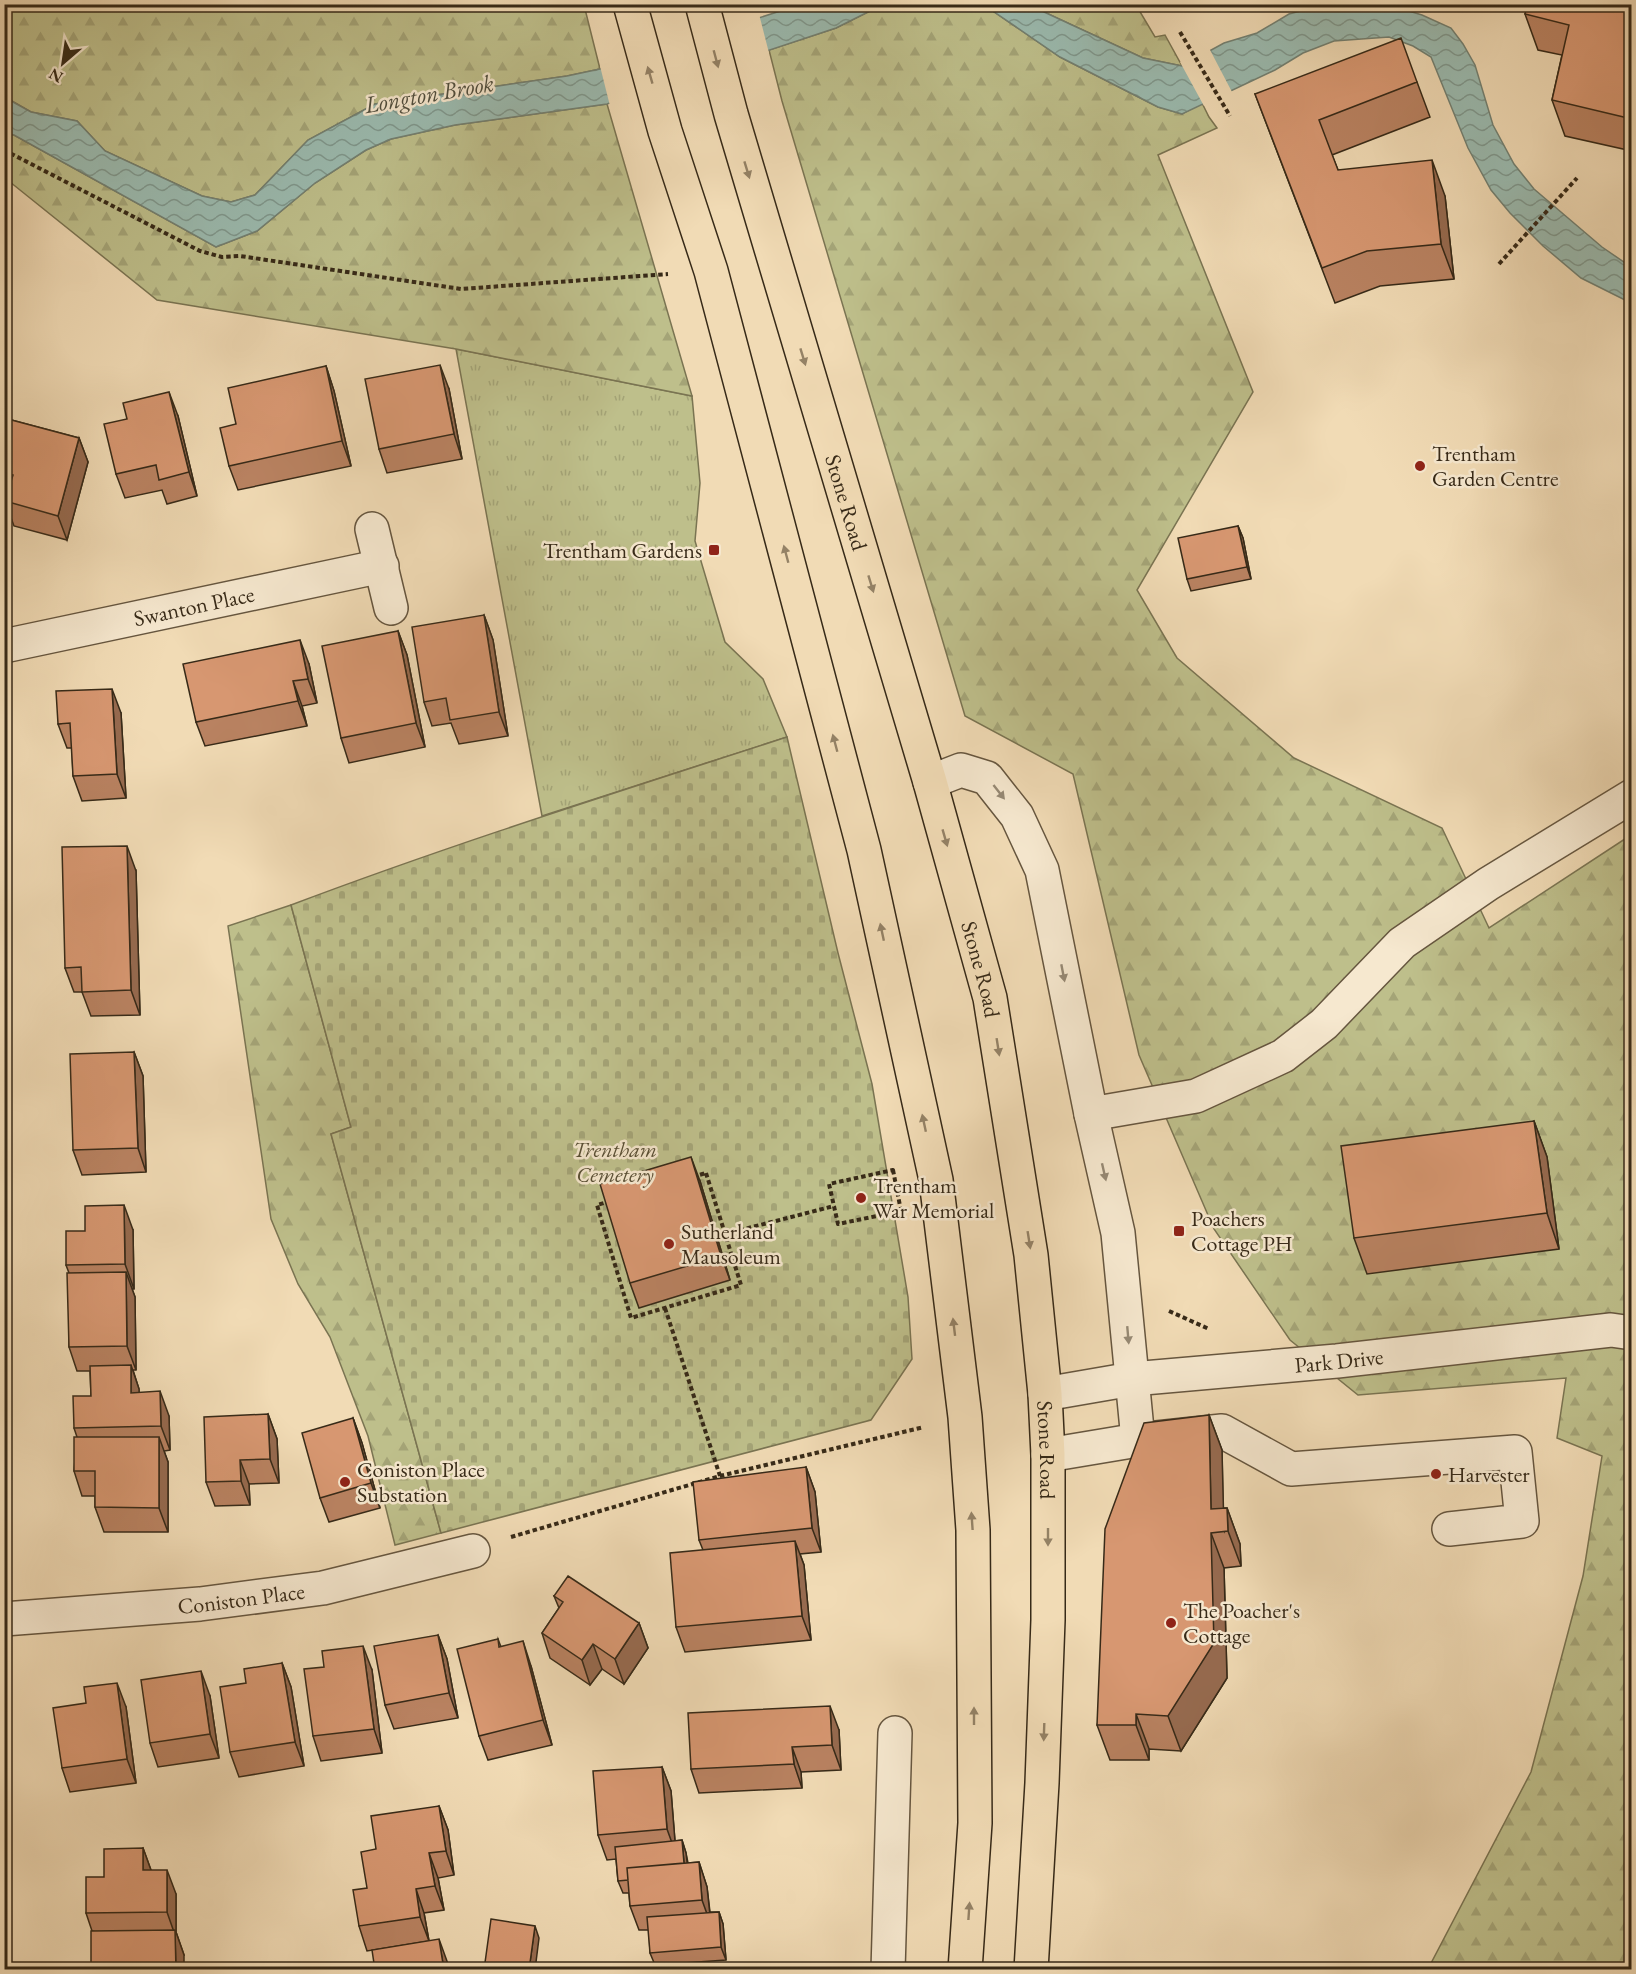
<svg xmlns="http://www.w3.org/2000/svg" width="1636" height="1974" font-family="'EB Garamond',serif">
  <defs>
    <pattern id="grass-tufts" width="24" height="20" patternUnits="userSpaceOnUse" patternTransform="scale(1.5)"><rect width="24" height="20" fill="#bebf8b"/><path d="M3 7l-1-3M5 7V3M7 7l1-3M15 17l-1-3M17 17v-4M19 17l1-3" fill="none" stroke="#a4a477"/></pattern>
    <pattern id="forest-firs" width="22" height="20" patternUnits="userSpaceOnUse" patternTransform="scale(1.5)"><rect width="22" height="20" fill="#bebf8b"/><path d="M5 1l3.5 6h-7zM16 11l3.5 6h-7z" fill="#a4a477"/></pattern>
    <pattern id="cemetery-stones" width="16" height="16" patternUnits="userSpaceOnUse" patternTransform="scale(1.5)"><rect width="16" height="16" fill="#bebf8b"/><path d="M2 7V4a2 2 0 0 1 4 0v3zM10 15v-3a2 2 0 0 1 4 0v3z" fill="#a4a477"/></pattern>
    <pattern id="water-waves" width="16" height="10" patternUnits="userSpaceOnUse" patternTransform="scale(1.5)"><rect width="16" height="10" fill="#9bbbb0"/><path d="M0 5q4-4 8 0t8 0" fill="none" stroke="#7f988e"/></pattern>
  </defs>
  <rect width="100%" height="100%" fill="#f1dbb5"/>
  <filter id="stains"><feTurbulence type="fractalNoise" baseFrequency=".00333" numOctaves="4"/><feColorMatrix values="0 0 0 0 .2 0 0 0 0 .09 0 0 0 0 .02 0 0 0 .5 -.17"/></filter>
  <radialGradient id="worn" r=".72"><stop offset=".6" stop-color="#630" stop-opacity="0"/><stop offset="1" stop-color="#630" stop-opacity=".3"/></radialGradient>
  <path fill="url(#grass-tufts)" stroke="#7a7452" stroke-width="1.5" d="M456,349L692,396L700,483L695,541L725,642L763,679L787,737L542,816Z"/>
  <path fill="url(#forest-firs)" stroke="#7a7452" stroke-width="1.5" d="M5,4L584,5L600,69L567,76L375,104L308,140L255,195L231,202L202,196L105,151L77,121L31,112L5,97Z
    M882,5H984L1060,57L1158,107L1182,114L1202,103L1209,117L1217,128L1158,155L1253,392L1137,590L1177,658L1294,758L1442,828L1489,928L1631,835V1969H1428L1531,1772L1583,1576L1602,1456L1557,1438L1566,1378L1358,1395L1290,1340L1214,1229L1139,1055L1073,774L965,716L782,101L769,50L836,28Z
    M1029,5H1136L1155,37L1165,35L1182,66L1143,58Z
    M607,104L692,396L456,349L157,300L5,178L4,133L14,135L216,247L257,231L315,183L366,150L391,139L455,125Z
    M291,905L351,1127L331,1134L441,1533L395,1545L368,1436L330,1337L298,1284L271,1219L228,926Z"/>
  <path fill="url(#cemetery-stones)" stroke="#7a7452" stroke-width="1.5" d="M787,737L838,953L872,1084L908,1297L912,1359L871,1420L441,1533L331,1134L351,1127L291,905C455,843 621,791 787,737Z"/>
  <path fill="url(#water-waves)" stroke="#738173" stroke-width="1.5" d="M799,5H882L836,28L607,104L455,125L391,139L366,150L315,183L257,231L216,247L14,135L5,133L4,97L31,112L77,121L105,151L202,196L231,202L255,195L308,140L375,104L567,76L600,69Z
    M984,5H1029L1143,58L1182,66L1224,43L1257,33L1289,14L1323,5H1389L1422,15L1451,28L1463,44L1475,65L1493,125L1514,164L1534,189L1602,247L1631,267V303L1581,278L1543,246L1510,213L1491,190L1468,148L1431,57L1413,46L1389,37L1334,41L1303,53L1275,70L1182,114L1158,107L1060,57Z"/>
  <path fill="#f1dbb5" d="M759,14L769,53L610,106L600,66Z
    M1209,48L1232,92L1204,106L1180,62Z"/>
  <g fill="none" stroke-linecap="round" stroke-linejoin="round">
    <defs>
      <g id="minor">
        <path d="M372,529L391,608"/>
        <path id="s1" d="M4,646L382,566"/>
        <path d="M930,782L961,770L987,778L1017,816L1042,870L1091,1114L1118,1233L1138,1440"/>
        <path d="M1091,1114L1196,1096L1283,1056L1324,1024L1402,943L1488,884L1632,796"/>
        <path id="s2" d="M1045,1394L1132,1379L1337,1361L1611,1330L1632,1333"/>
        <path d="M1048,1455L1138,1440L1222,1431L1291,1469L1515,1452L1522,1521L1449,1529"/>
        <path id="s3" d="M4,1619L200,1604L323,1588L473,1551"/>
        <path d="M888,1970L895,1733"/>
      </g>
      <g id="highway">
        <path d="M630,4L665,131L711,271L864,850L936,1180L965,1417L973,1530L975,1823L965,1970"/>
        <path id="s4" d="M702,4L731,114L930,782L990,998L1031,1255L1045,1394L1048,1455V1620L1042,1783L1031,1970"/>
      </g>
    </defs>
    <use href="#minor" stroke="#66563f" stroke-width="36"/>
    <use href="#highway" stroke="#372a18" stroke-width="36"/>
    <path stroke="#372a18" stroke-width="4" stroke-dasharray="4.5 3" stroke-linecap="butt" d="M1180,32L1230,116
      M4,150L200,251L222,257L240,256L461,289L668,274
      M1499,264L1577,178
      M893,1170L901,1211L838,1224L829,1184Z
      M706,1173L741,1285L631,1318L597,1205Z
      M725,1234L834,1206
      M665,1308L720,1476
      M1169,1311L1209,1329
      M511,1537L720,1476L924,1427"/>
    <use href="#minor" stroke="#f6e8cf" stroke-width="33"/>
    <use href="#highway" stroke="#f1dbb5" stroke-width="33"/>
  </g>
  <path fill="#b98261" stroke="#372a18" stroke-width="1.5" d="M1632,4V151L1565,136L1552,100L1562,55L1538,50L1525,14Z
    M1417,82L1430,117L1332,155L1338,170L1445,196L1454,279L1380,286L1335,303L1255,94Z
    M326,366L334,391L351,466L238,490L229,466L236,424Z
    M449,389L462,459L387,473L379,449Z
    M178,416L197,496L167,504L162,490L125,498L116,474Z
    M4,418L79,438L88,462L67,540L14,526L5,501L7,495H4Z
    M1238,526L1243,538L1251,579L1191,591L1187,579Z
    M484,615L493,640L508,736L459,744L451,723L432,726L424,702Z
    M398,631L407,655L425,747L349,763L341,738Z
    M309,664L317,703L302,706L307,726L205,746L196,722Z
    M121,713L126,798L82,801L73,776L72,748H67L58,724Z
    M136,871L140,1015L91,1016L82,992H74L65,968Z
    M134,1052L143,1076L146,1172L82,1175L73,1150Z
    M1534,1121L1547,1157L1559,1249L1367,1274L1354,1238Z
    M700,1181L730,1280L639,1308L630,1283Z
    M133,1230L134,1289H132L135,1297L136,1370H133L139,1389V1392L169,1416L170,1450L164,1451L168,1462V1532H104L95,1507V1496H82L74,1471L77,1437L74,1428L91,1396L90,1371H77L69,1347V1273L66,1265Z
    M268,1414L277,1439L279,1483L249,1484L250,1505L215,1506L206,1482Z
    M1209,1415L1222,1450L1223,1508H1227L1240,1544L1241,1566L1224,1568L1227,1678L1181,1751L1149,1749V1760H1110L1097,1725Z
    M353,1418L362,1443L380,1508L329,1522L320,1498Z
    M806,1467L815,1492L821,1552L800,1554L804,1565L811,1640L685,1652L676,1627L703,1550L699,1540Z
    M554,1596L639,1623L648,1648L624,1684L602,1669L590,1685L550,1658L542,1633L559,1608Z
    M438,1635L447,1659L458,1718L394,1729L385,1705Z
    M498,1639L501,1647L531,1666L552,1745L488,1760L479,1736Z
    M282,1663L291,1687L304,1766L239,1777L230,1752Z
    M372,1670L382,1753L321,1761L313,1736Z
    M210,1696L219,1758L158,1767L150,1743Z
    M126,1707L136,1783L70,1792L62,1768Z
    M839,1730L841,1770L801,1772L802,1788L699,1793L691,1769Z
    M662,1767L671,1791L675,1841L682,1840L686,1853L688,1863L699,1862L707,1887L710,1912H719L723,1924L726,1960L655,1965L650,1953L649,1930H639L630,1906L629,1893H623L618,1881L616,1859L607,1860L598,1835Z
    M439,1806L448,1830L454,1875L438,1878L444,1910L424,1913L429,1941L367,1951L359,1926L376,1849Z
    M143,1848L151,1870L176,1894V1932L184,1955L92,1931L86,1913L104,1877Z"/>
  <path fill="#966a4f" stroke="#372a18" stroke-width="1.5" d="M1432,160L1445,196L1454,279L1441,244Z
    M440,365L449,389L462,459L454,434Z
    M326,366L334,391L351,466L342,441Z
    M169,392L178,416L197,496L189,472Z
    M79,438L88,462L67,540L58,516Z
    M1238,526L1243,538L1251,579L1247,567Z
    M484,615L493,640L508,736L499,712Z
    M398,631L407,655L425,747L416,723Z
    M300,640L309,664L317,703L308,679Z
    M293,681L302,706L307,726L298,701Z
    M112,689L121,713L126,798L117,774Z
    M127,846L136,871L140,1015L131,990Z
    M134,1052L143,1076L146,1172L138,1148Z
    M1534,1121L1547,1157L1559,1249L1547,1213Z
    M691,1157L700,1181L730,1280L721,1256Z
    M124,1205L133,1230L134,1289L125,1264Z
    M126,1272L135,1297L136,1370L127,1346Z
    M131,1365L139,1389L140,1417L131,1393Z
    M160,1391L169,1416L170,1450L161,1426Z
    M268,1414L277,1439L279,1483L270,1459Z
    M1209,1415L1222,1450L1224,1531L1211,1509Z
    M353,1418L362,1443L380,1508L371,1483Z
    M159,1437L168,1462V1532L159,1508Z
    M240,1460L249,1484L250,1505L241,1481Z
    M806,1467L815,1492L821,1552L812,1528Z
    M1227,1508L1240,1544L1241,1566L1228,1531Z
    M1211,1533L1224,1568L1227,1678L1181,1751L1168,1716Z
    M795,1541L804,1565L811,1640L802,1616Z
    M639,1623L648,1648L624,1684L615,1659Z
    M438,1635L447,1659L458,1718L449,1693Z
    M523,1641L531,1666L552,1745L543,1720Z
    M593,1644L602,1669L590,1685L582,1660Z
    M363,1646L372,1670L382,1753L374,1729Z
    M282,1663L291,1687L304,1766L295,1742Z
    M201,1671L210,1696L219,1758L210,1734Z
    M117,1683L126,1707L136,1783L127,1759Z
    M830,1706L839,1730L841,1770L832,1745Z
    M1136,1714L1149,1749V1760L1136,1725Z
    M792,1747L801,1772L802,1788L794,1764Z
    M662,1767L671,1791L676,1854L667,1829Z
    M439,1806L448,1830L454,1875L446,1851Z
    M682,1840L686,1853L690,1887L685,1875Z
    M143,1848L152,1873L143,1870Z
    M429,1853L438,1878L444,1910L435,1886Z
    M699,1862L707,1887L711,1925L702,1900Z
    M167,1870L176,1894V1932L184,1955V1970H176L175,1935L167,1912Z
    M416,1889L424,1913L429,1941L420,1917Z
    M719,1912L723,1924L726,1960L721,1947Z
    M535,1926L539,1938L535,1970H529Z
    M439,1939L448,1964L449,1970H444Z"/>
  <path fill="#d79771" stroke="#372a18" stroke-width="1.5" d="M1527,4H1632V119L1552,100L1569,25L1525,14Z
    M1401,38L1417,82L1319,120L1338,170L1432,160L1441,244L1367,251L1322,268L1255,94Z
    M440,365L454,434L379,449L365,379Z
    M326,366L342,441L229,466L220,428L236,424L228,388Z
    M169,392L189,472L159,480L156,465L116,474L104,424L127,419L123,403Z
    M4,418L79,438L58,516L5,501L13,475L4,473Z
    M1238,526L1247,567L1187,579L1178,538Z
    M484,615L499,712L450,720L446,698L424,702L412,627Z
    M398,631L416,723L341,738L322,646Z
    M300,640L308,679L293,681L298,701L196,722L183,664Z
    M112,689L117,774L73,776L70,723L58,724L56,691Z
    M127,846L131,990L82,992L81,967L65,968L62,847Z
    M134,1052L138,1148L73,1150L70,1054Z
    M1534,1121L1547,1213L1354,1238L1341,1146Z
    M691,1157L721,1256L630,1283L600,1184Z
    M124,1205L125,1264L66,1265V1231H85V1206Z
    M126,1272L127,1346L69,1347L67,1273Z
    M131,1365V1393L160,1391L161,1426L74,1428L73,1396H91L90,1366Z
    M268,1414L270,1459L240,1460L241,1481L206,1482L204,1417Z
    M1209,1415L1211,1509L1227,1508L1228,1531L1211,1533L1214,1643L1168,1716L1136,1714V1725H1097L1105,1529L1144,1423Z
    M353,1418L371,1483L320,1498L302,1433Z
    M74,1437H159V1508L95,1507V1471H74Z
    M806,1467L812,1528L699,1540L693,1482Z
    M795,1541L802,1616L676,1627L670,1553Z
    M568,1576L639,1623L615,1659L593,1644L582,1660L542,1633L563,1602L554,1596Z
    M438,1635L449,1693L385,1705L374,1646Z
    M498,1639L499,1647L523,1641L543,1720L479,1736L457,1649Z
    M363,1646L374,1729L313,1736L304,1669L324,1667L322,1651Z
    M282,1663L295,1742L230,1752L220,1687L246,1683L244,1669Z
    M201,1671L210,1734L150,1743L141,1680Z
    M117,1683L127,1759L62,1768L53,1708L86,1703L84,1687Z
    M830,1706L832,1745L792,1747L794,1764L691,1769L688,1713Z
    M662,1767L667,1829L598,1835L593,1771Z
    M439,1806L446,1851L429,1853L435,1886L416,1889L420,1917L359,1926L353,1890L367,1888L361,1852L376,1849L371,1816Z
    M682,1840L684,1863L627,1868L628,1880L618,1881L615,1847Z
    M143,1848V1870H167V1912L86,1913V1877H104V1849Z
    M699,1862L702,1900L630,1906L627,1868Z
    M719,1912L721,1947L650,1953L647,1917Z
    M491,1919L535,1926L529,1970H484Z
    M175,1930L176,1970H91V1931Z
    M439,1939L444,1970H375L372,1950Z"/>
  <defs><path id="oneway-solid" d="M-6-.8H1V-3.2L6.5 0L1 3.2V.8H-6Z" transform="scale(1.5)"/></defs>
  <g fill="#948266">
    <use href="#oneway-solid" transform="translate(716 59) rotate(75)"/>
    <use href="#oneway-solid" transform="translate(650 75) rotate(-106)"/>
    <use href="#oneway-solid" transform="translate(747 170) rotate(73)"/>
    <use href="#oneway-solid" transform="translate(803 357) rotate(73)"/>
    <use href="#oneway-solid" transform="translate(786 554) rotate(-105)"/>
    <use href="#oneway-solid" transform="translate(871 584) rotate(73)"/>
    <use href="#oneway-solid" transform="translate(835 743) rotate(-105)"/>
    <use href="#oneway-solid" transform="translate(945 838) rotate(74)"/>
    <use href="#oneway-solid" transform="translate(882 932) rotate(-102)"/>
    <use href="#oneway-solid" transform="translate(998 1047) rotate(81)"/>
    <use href="#oneway-solid" transform="translate(924 1123) rotate(-102)"/>
    <use href="#oneway-solid" transform="translate(1029 1240) rotate(81)"/>
    <use href="#oneway-solid" transform="translate(954 1327) rotate(-97)"/>
    <use href="#oneway-solid" transform="translate(972 1521) rotate(-94)"/>
    <use href="#oneway-solid" transform="translate(1048 1537) rotate(90)"/>
    <use href="#oneway-solid" transform="translate(974 1716) rotate(-90)"/>
    <use href="#oneway-solid" transform="translate(1044 1732) rotate(92)"/>
    <use href="#oneway-solid" transform="translate(969 1911) rotate(-86)"/>
  </g>
  <g fill="#968974">
    <use href="#oneway-solid" transform="translate(999 792) rotate(52)"/>
    <use href="#oneway-solid" transform="translate(1063 973) rotate(79)"/>
    <use href="#oneway-solid" transform="translate(1104 1172) rotate(77)"/>
    <use href="#oneway-solid" transform="translate(1128 1335) rotate(85)"/>
  </g>
  <g fill="#8f2418" stroke="#f6e8cf" stroke-width="2">
    <circle cx="1420" cy="466" r="6"/>
    <rect x="708" y="544" width="12" height="12" rx="3"/>
    <circle cx="861" cy="1198" r="6"/>
    <rect x="1173" y="1225" width="12" height="12" rx="3"/>
    <circle cx="669" cy="1244" r="6"/>
    <circle cx="1436" cy="1474" r="6"/>
    <circle cx="345" cy="1482" r="6"/>
    <circle cx="1171" cy="1623" r="6"/>
  </g>
  <g text-anchor="middle" stroke-width="5" stroke-linejoin="round" paint-order="stroke">
    <g font-size="22" fill="#372a18" stroke="#f6e8cf" text-anchor="start">
      <text x="1432" y="461">Trentham<tspan x="1432" dy="25">Garden Centre</tspan></text>
      <text x="702" y="558" text-anchor="end">Trentham Gardens</text>
      <text x="873" y="1193">Trentham<tspan x="873" dy="25">War Memorial</tspan></text>
      <text x="1191" y="1226">Poachers<tspan x="1191" dy="25">Cottage PH</tspan></text>
      <text x="681" y="1239">Sutherland<tspan x="681" dy="25">Mausoleum</tspan></text>
      <text x="357" y="1477">Coniston Place<tspan x="357" dy="25">Substation</tspan></text>
      <text x="1448" y="1482">Harvester</text>
      <text x="1183" y="1618">The Poacher's<tspan x="1183" dy="25">Cottage</tspan></text>
    </g>
    <g font-size="22" fill="#372a18" stroke="#f6e8cf">
      <text dy="8" stroke="none"><textPath href="#s4" startOffset="519">Stone Road</textPath></text>
      <text dy="8" stroke="none"><textPath href="#s1" startOffset="194">Swanton Place</textPath></text>
      <text dy="8" stroke="none"><textPath href="#s4" startOffset="1005">Stone Road</textPath></text>
      <text dy="8" stroke="none"><textPath href="#s2" startOffset="296">Park Drive</textPath></text>
      <text dy="8" stroke="none"><textPath href="#s4" startOffset="1491">Stone Road</textPath></text>
      <text dy="8" stroke="none"><textPath href="#s3" startOffset="238">Coniston Place</textPath></text>
    </g>
    <g font-size="22" font-style="italic" fill="#594f35" stroke="#f6e8cf">
      <text x="615" y="1157">Trentham<tspan x="615" dy="25">Cemetery</tspan></text>
    </g>
    <g font-size="24" font-style="italic" fill="#504e3e" stroke="#f6e8cf">
      <text transform="translate(429 94) rotate(-10)" y="8">Longton Brook</text>
    </g>
  </g>
  <rect width="1636" height="1974" fill="none" stroke="#f1dbb5" stroke-width="24"/>
  <rect x="6" y="6" width="1624" height="1962" fill="none" stroke="#372a18" stroke-width="3"/>
  <rect x="12" y="12" width="1612" height="1950" fill="none" stroke="#372a18" stroke-width="1.5"/>
  <g transform="translate(63 63) rotate(209)" stroke="#f6e8cf" stroke-width="4.5" paint-order="stroke">
  <path d="M0-4.5L10 22L0 15L-10 22Z" fill="#372a18"/>
  <text y="-9" font-size="16" font-weight="bold" text-anchor="middle" fill="#372a18">N</text>
  </g>
  <rect width="100%" height="100%" filter="url(#stains)"/>
  <rect width="100%" height="100%" fill="url(#worn)"/>
</svg>
